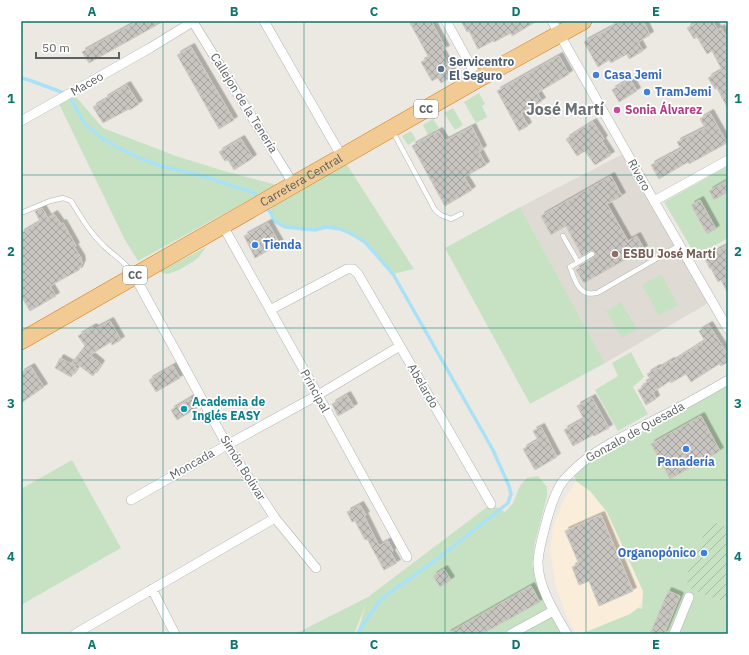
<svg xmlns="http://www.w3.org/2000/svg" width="749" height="655" font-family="'IBM Plex Sans',sans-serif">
  <defs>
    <pattern id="garden-furrows" width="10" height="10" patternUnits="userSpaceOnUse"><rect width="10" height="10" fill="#c7e2c2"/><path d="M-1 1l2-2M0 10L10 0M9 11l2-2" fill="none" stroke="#a5bba1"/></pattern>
    <pattern id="building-cross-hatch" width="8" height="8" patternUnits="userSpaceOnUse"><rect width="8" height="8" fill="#c8c4c0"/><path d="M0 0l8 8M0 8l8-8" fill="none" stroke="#a5a39f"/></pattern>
    <filter id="shadow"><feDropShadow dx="3.5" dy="-3.5" stdDeviation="0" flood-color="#0004"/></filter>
  </defs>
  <rect width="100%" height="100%" fill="#ece9e3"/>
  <path fill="#faedda" d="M576,481L590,491L607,512L643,591L644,598L638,608L630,614L581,634H576L567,618L556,587L550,551L553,526L563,502Z"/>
  <path fill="#dfdad4" d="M627,152L712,301L605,363L520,207Z"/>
  <path fill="#c7e2c2" d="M479,93L485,104L482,106L487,117L476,123L464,102Z
    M76,97L103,128L176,156L224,171L277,185L342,157L414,269L393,274L365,242L340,229L326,227L315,230L285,227L274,221L271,213L270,198L276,185L138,261L125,240L59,104Z
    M453,108L463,125L455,130L444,113Z
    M433,119L439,128L428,135L423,125Z
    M411,131L416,140L408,145L402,136Z
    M728,166V238L696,256L664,202Z
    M520,207L605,363L530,404L445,248Z
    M206,247L199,257L194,261L179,270L168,274L159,272Z
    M661,274L678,305L659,316L642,285Z
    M621,302L637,329L622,338L606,311Z
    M631,352L644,377L633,387L648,414L618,431L595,390L618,376L612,363Z
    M728,380V528L710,520L694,591L728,603V634H581L630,614L638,608L642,609L643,591L607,512L590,491L576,481L573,470Z
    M72,460L121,548L21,605V489Z
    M538,476L547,487V496L535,542L532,567L538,563L564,634H357L366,604L354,634H295L368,597L491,504L505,512L513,503L520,486L527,478Z"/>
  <path fill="url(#garden-furrows)" d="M710,520L728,528V603L694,591L688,585L686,577Z"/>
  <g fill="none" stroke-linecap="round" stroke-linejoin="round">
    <path stroke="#a9e2f6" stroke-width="3.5" d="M21,78L29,80L64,93L71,99L85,124L103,139L121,149L144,160L164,167L203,176L235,187L253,192L260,200
      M265,206L271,213L274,221L285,227L315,230L326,227L340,229L350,233L365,242L393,274L493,450L509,486L511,494L508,503L441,556L380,600L357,634"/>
  </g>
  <path fill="url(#building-cross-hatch)" stroke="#d0cac2" filter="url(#shadow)" d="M138,21H164L89,63L82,52Z
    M409,21H431L446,49L441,51L454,76L441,83L438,78L432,81L421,62L429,58Z
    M461,21H537L512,36L511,33L494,42L493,41L478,49L469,31L467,32Z
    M620,21H643L650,35L638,42L643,51L629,59L627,54L611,63L609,60L598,67L584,42L612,27L611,26Z
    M699,21H712L718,30L721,28L728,40V109L717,88L715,89L708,78L722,70L712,51L707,54L697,37L694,39L687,28Z
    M191,47L234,120L219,129L177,55Z
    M559,56L569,74L537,93L542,101L521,113L528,126L519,131L497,91Z
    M630,79L637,91L619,102L612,90Z
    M127,85L139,104L130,110L129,109L103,123L93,107L105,100L104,99Z
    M710,113L727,143L689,164L688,162L659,179L651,165L681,149L677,142L705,128L700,119Z
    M593,122L604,139L602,141L611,155L595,165L585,151L577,156L566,139Z
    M472,127L483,149L479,152L486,165L464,177L472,190L445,206L412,146L439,131L445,141Z
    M241,139L253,158L234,170L228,160L225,161L219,152Z
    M611,176L622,196L607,204L628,241L637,236L644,249L584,283L576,270L587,264L586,262L595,256V252L592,250L590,251L582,256L566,226L551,235L541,216Z
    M728,180V192L714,200L709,191Z
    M700,200L716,229L707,234L691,205Z
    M42,208L48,218L54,214L61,224L63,223L76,246L74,247L81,258L82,263L79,270L50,286L56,296L30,311L21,296V233L40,222L35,211Z
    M268,223L280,244L255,258L244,236Z
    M728,245V294L721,280L718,282L711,268L710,269L704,257Z
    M110,321L121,340L112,345L111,342L90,355L101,364L93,376L77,364L74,366L77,368L71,377L55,368L60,358L71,364L85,346L78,336L93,327L95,329Z
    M709,325L728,355V362L721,366L719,364L691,382L686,374L671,383L670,381L653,392L656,399L646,405L638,390L644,387L643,384L651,380L647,374L657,368L658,369L671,361L672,362L705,341L699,331Z
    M173,366L180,378L156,392L149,380Z
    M31,367L44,387L21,403V373Z
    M347,395L354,407L338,416L332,404Z
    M191,398L197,408L177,420L171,410Z
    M592,398L609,428L594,436L593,435L573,446L564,430L584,419L577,406Z
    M701,416L720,451L670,479L651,444Z
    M541,427L557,457L535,470L523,449L538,440L533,431Z
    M360,505L366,515L364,516L379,546L388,541L393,551L391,553L397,563L384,570L367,539L365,540L355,521L352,522L347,512Z
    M601,515L633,591L599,606L589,581L579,585L572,567L579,564L565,531Z
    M444,569L451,580L440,587L433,576Z
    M531,586L540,602L482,634H447Z
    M668,591L680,596L664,634H650Z"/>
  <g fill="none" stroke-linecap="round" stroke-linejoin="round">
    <defs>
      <path id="lane" d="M393,132L435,210L441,215L451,219L461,214
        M21,213L50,201L63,198L71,201C81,217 90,233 104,246C114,256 126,262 133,274
        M563,236L578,262
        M592,254L570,267C573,275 577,290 587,293C590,294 594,293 597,293L680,245"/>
      <path id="street" d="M264,21L342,157
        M446,21L478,79
        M552,21L654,201L728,329
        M193,22L294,185
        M21,121L150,48L194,21
        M654,201L728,160
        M223,226L318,395L407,557
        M134,275L227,445L275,518L316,568
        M270,310L347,269H353L358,274L400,346L491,504
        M131,500L227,445L318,395L400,346
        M152,589L175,634
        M75,634L275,518
        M511,634L553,611
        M567,634C555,614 537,585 538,561C539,548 543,535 546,523C549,511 556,490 563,481C586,454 615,441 645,425C673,411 701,396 728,380
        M674,634L689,597"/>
      <g id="highway">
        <path id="s1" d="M21,341L478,79L583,21"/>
      </g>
    </defs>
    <use href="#lane" stroke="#b0b4b7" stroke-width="5.5"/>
    <use href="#street" stroke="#b0b4b7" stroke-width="10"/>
    <use href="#highway" stroke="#d97c16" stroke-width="18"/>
    <use href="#lane" stroke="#fff" stroke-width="4.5"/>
    <use href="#street" stroke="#fff" stroke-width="9"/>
    <use href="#highway" stroke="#f2cb94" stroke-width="17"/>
  </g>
  <path fill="none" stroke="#0f766e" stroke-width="1" stroke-opacity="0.55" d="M163,21V634M304,21V634M445,21V634M586,21V634M21,175H728M21,328H728M21,480H728"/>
  <circle fill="#5c6f8a" stroke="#fff" stroke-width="1.5" cx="441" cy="69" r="4"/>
  <g fill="#3f7fe0" stroke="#fff" stroke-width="1.5">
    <circle cx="596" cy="75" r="4"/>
    <circle cx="647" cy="92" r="4"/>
    <circle cx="255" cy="245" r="4"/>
    <circle cx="686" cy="449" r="4"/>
    <circle cx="704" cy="553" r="4"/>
  </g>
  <circle fill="#d1479c" stroke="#fff" stroke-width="1.5" cx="617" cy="110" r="4"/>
  <circle fill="#8d6e63" stroke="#fff" stroke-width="1.5" cx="615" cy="254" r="4"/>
  <circle fill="#0f9aa8" stroke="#fff" stroke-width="1.5" cx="184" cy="409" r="4"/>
  <g text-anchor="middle" stroke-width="3.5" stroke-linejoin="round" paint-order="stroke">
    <g fill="#fff" stroke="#8c9091" stroke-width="1">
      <rect x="414" y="100" width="24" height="18" rx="3"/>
      <rect x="123" y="266" width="24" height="18" rx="3"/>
    </g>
    <g font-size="11" font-weight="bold" fill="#5b6062">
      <text x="426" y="113">CC</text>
      <text x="135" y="279">CC</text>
    </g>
    <g font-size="12" font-weight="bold" fill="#4e5e75" stroke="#fff" text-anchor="start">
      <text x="449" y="66">Servicentro<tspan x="449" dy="14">El Seguro</tspan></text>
    </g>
    <g font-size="12" font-weight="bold" fill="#366cbe" stroke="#fff" text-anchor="start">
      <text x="604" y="79">Casa Jemi</text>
      <text x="655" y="96">TramJemi</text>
      <text x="263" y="249">Tienda</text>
      <text x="686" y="466" text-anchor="middle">Panadería</text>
      <text x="696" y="557" text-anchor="end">Organopónico</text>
    </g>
    <g font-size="12" fill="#5b6062" stroke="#fff">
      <text transform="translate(87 84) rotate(-30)" y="4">Maceo</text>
      <text transform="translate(244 103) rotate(58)" y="4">Callejon de la Tenería</text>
      <text transform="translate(639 175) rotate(61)" y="4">Rivero</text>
      <text dy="4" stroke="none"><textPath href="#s1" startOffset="323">Carretera Central</textPath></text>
      <text transform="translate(423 386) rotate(60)" y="4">Abelardo</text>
      <text transform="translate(315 391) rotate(61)" y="4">Principal</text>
      <text transform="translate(635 432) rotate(-29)" y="4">Gonzalo de Quesada</text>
      <text transform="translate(192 464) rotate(-30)" y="4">Moncada</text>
      <text transform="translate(243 468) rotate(58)" y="4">Simón Bolivar</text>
    </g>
    <g font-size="12" font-weight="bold" fill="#b23c85" stroke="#fff" text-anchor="start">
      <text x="625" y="114">Sonia Álvarez</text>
    </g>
    <g font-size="12" font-weight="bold" fill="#785e54" stroke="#fff" text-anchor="start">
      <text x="623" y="258">ESBU José Martí</text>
    </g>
    <g font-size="12" font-weight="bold" fill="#0d838f" stroke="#fff" text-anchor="start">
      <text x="192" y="406">Academia de<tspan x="192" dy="14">Inglés EASY</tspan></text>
    </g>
    <g font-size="16" font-weight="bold" fill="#6c7274" stroke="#fff">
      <text x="565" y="115">José Martí</text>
    </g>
  </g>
  <rect width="749" height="655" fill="none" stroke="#ffffff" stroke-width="44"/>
  <path d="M36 52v6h83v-6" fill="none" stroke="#5b6062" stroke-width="2"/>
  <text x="42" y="52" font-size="12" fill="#5b6062" stroke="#ffffff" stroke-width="3" paint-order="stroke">50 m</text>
  <rect x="22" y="22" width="705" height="611" fill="none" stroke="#0f766e" stroke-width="1.5"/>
  <g font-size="13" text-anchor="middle" font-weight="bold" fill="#0f766e">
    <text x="92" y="16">A</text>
    <text x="234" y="16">B</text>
    <text x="374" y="16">C</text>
    <text x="516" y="16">D</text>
    <text x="656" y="16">E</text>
    <text x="11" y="103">1</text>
    <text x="738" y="103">1</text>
    <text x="11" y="256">2</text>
    <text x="738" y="256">2</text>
    <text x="11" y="408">3</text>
    <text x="738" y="408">3</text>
    <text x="11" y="561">4</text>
    <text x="738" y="561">4</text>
    <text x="92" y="649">A</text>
    <text x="234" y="649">B</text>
    <text x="374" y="649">C</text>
    <text x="516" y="649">D</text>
    <text x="656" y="649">E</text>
  </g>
</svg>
